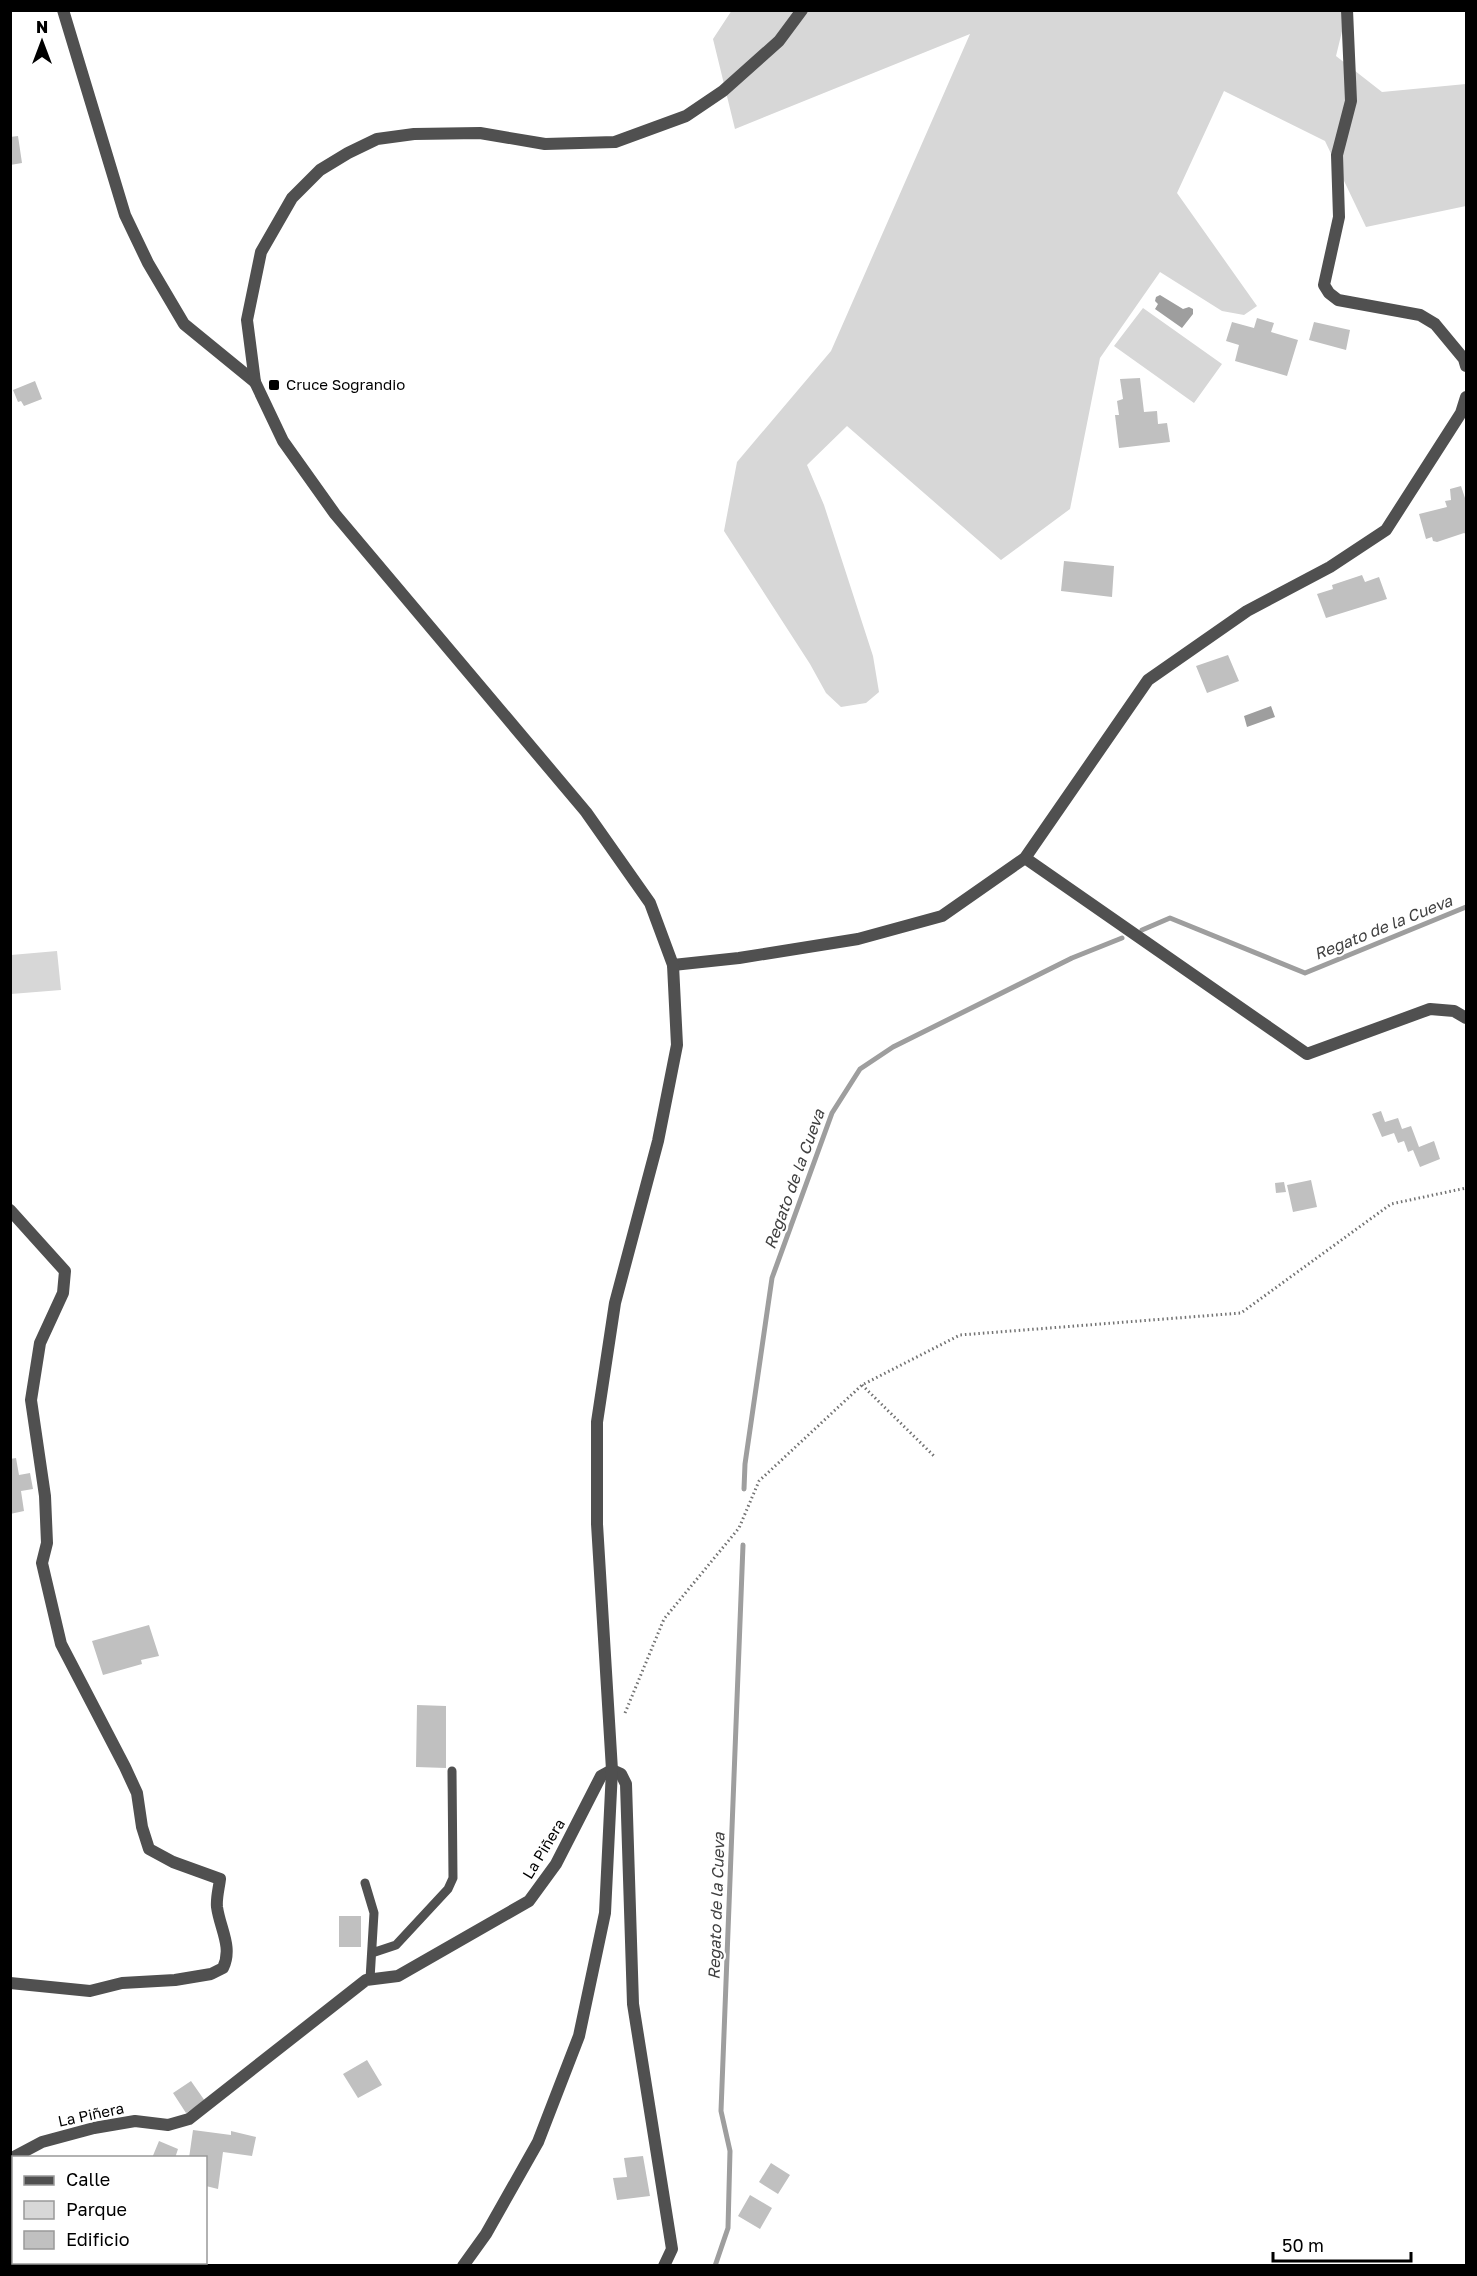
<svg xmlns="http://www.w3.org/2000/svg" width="1477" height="2276" font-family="'Golos Text',sans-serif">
  <rect width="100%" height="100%" fill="#fff"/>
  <path fill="#d7d7d7" d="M732,10L1347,11L1336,56L1382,92L1466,84V206L1366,227L1325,141L1224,91L1177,193L1257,306L1244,315L1222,311L1160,272L1100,358L1070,509L1001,560L847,426L807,465L824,505L873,656L879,692L866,703L841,707L826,693L810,664L724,531L737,462L831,351L970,34L735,129L713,39Z
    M1143,308L1222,364L1194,403L1114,346Z
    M57,951L61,990L11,994V955Z"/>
  <path fill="#9e9e9e" d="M1160,295L1183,309L1189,307L1193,309V314L1182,328L1155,309L1158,304L1155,301L1156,297Z
    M1271,706L1275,717L1247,727L1244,716Z"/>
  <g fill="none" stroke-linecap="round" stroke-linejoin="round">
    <path stroke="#9e9e9e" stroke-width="5" d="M1142,930L1170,918L1305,973L1466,907
      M744,1489L745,1464L772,1278L832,1113L860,1069L893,1047L1072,958L1122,938
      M715,2266L728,2228L730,2151L721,2111L743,1545"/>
  </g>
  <path fill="#c0c0c0" d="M18,136L22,163L10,165V137Z
    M1257,318L1274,323L1271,332L1298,340L1287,376L1235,361L1239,345L1226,341L1232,322L1254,328Z
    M1314,322L1350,330L1346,350L1309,340Z
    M1140,378L1144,412L1157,411L1158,424L1167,423L1170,442L1119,448L1115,415H1119L1117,401L1123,399L1120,379Z
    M35,381L42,399L24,406L21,401L18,402L13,390Z
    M1461,486L1466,501V534L1464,533L1437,542L1433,541L1432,537L1426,539L1419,514L1447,507L1445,501L1451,500L1450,489Z
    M1064,561L1114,566L1112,597L1061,591Z
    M1362,575L1365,582L1379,577L1387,599L1326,618L1317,594L1333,589L1332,585Z
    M1228,655L1239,681L1207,693L1196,666Z
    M1381,1111L1385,1122L1398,1118L1402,1129L1411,1126L1419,1147L1434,1141L1440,1159L1420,1167L1413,1150L1408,1152L1404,1141L1398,1143L1394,1133L1382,1137L1372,1114Z
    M1311,1180L1317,1207L1293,1212L1287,1185Z
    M1284,1182L1286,1192L1276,1193L1275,1183Z
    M16,1458L19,1475L30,1473L33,1489L21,1491L24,1511L10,1514V1459Z
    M149,1625L159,1656L141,1660L142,1664L103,1675L92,1641Z
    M417,1705L446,1706V1768L416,1767Z
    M339,1916H361V1947H339Z
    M367,2060L382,2085L358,2098L343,2074Z
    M191,2081L205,2101L186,2113L173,2093Z
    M193,2130L231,2135V2131L256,2137L252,2156L223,2152L218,2189L206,2186V2158H189Z
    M159,2141L178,2149L175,2158H152Z
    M643,2156L650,2196L617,2200L613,2178L627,2177L624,2158Z
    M771,2163L790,2175L778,2194L759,2182Z
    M750,2195L772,2208L760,2229L738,2216Z"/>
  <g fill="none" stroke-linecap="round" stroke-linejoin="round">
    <path stroke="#727272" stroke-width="3" stroke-dasharray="1.5 3" stroke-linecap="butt" d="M862,1385L935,1457
      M625,1713L664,1619L739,1528L759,1481L862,1385L960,1335L1241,1313L1391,1204L1466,1188"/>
    <path stroke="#505050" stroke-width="9" d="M365,1883L374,1913L370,1979
      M372,1953L396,1945L448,1889L453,1878L452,1771"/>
    <path stroke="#505050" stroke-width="12" d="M63,10L125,215L148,263L184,324L255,382
      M1347,10L1351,101L1337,155L1339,217L1324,285L1329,293L1338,300L1420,315L1435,324L1464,359L1466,366
      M1025,858L1307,1054L1430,1009L1454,1011L1466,1018
      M673,965L739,958L858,939L942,916L1025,858L1148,680L1247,611L1330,567L1386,530L1461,413L1466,397
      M10,1210L65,1271L63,1293L40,1343L31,1400L45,1496L47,1543L42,1563L61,1644L125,1767L137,1793L142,1827L149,1849L173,1862L220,1879C219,1888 216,1898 217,1907C220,1929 233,1947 223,1968L211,1974L175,1980L122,1983L90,1991L10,1983
      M10,2159L42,2142L94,2128L135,2121L168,2125L189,2119L366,1980L398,1976L529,1901L556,1864L601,1776L612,1770L621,1774L626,1784L633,2004L672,2249L664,2266"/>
    <path stroke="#505050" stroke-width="12" d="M463,2266L486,2234L538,2142L579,2036L605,1913L612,1770L597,1524V1422L615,1303L658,1141L677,1045L673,965L650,903L586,812L335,514L283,441L255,382L247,320L261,252L292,198L320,170L348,153L377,139L414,134L480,133L545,144L615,142L686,116L723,91L779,41L802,10"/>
  </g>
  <rect fill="#000" stroke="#fff" stroke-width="2" x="268" y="379" width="12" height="12" rx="3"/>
  <g text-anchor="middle" stroke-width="4.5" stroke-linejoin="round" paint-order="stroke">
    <g font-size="15" fill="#000" stroke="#fff" text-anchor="start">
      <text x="286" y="390">Cruce Sograndio</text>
    </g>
    <g font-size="15" fill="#000" stroke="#fff">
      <text transform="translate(544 1849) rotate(-59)" y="5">La Piñera</text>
      <text transform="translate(91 2115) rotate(-12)" y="5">La Piñera</text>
    </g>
    <g font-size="16" font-style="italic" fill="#3f3f3f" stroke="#fff">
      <text transform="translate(1383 927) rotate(-22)" y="6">Regato de la Cueva</text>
      <text transform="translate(794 1179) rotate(-70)" y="6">Regato de la Cueva</text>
      <text transform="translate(716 1906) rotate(-88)" y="6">Regato de la Cueva</text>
    </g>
  </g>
  <rect width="1477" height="2276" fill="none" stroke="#000000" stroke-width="24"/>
  <rect x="12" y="2156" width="195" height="108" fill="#ffffff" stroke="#999999" stroke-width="1.5"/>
  <rect x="24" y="2176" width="30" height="9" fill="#505050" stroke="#999999" stroke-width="1.5"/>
  <text x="66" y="2186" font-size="18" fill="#000000">Calle</text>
  <rect x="24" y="2201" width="30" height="18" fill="#d7d7d7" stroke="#999999" stroke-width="1.5"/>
  <text x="66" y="2216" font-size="18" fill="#000000">Parque</text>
  <rect x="24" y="2231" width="30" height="18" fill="#c0c0c0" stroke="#999999" stroke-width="1.5"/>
  <text x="66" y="2246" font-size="18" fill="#000000">Edificio</text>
  <g transform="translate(42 42)" stroke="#ffffff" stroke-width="4.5" paint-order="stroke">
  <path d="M0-4.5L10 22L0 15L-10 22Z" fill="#000000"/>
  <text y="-9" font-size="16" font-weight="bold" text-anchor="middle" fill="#000000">N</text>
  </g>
  <path d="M1273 2252v9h138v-9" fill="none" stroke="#000000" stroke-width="3"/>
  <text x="1282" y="2252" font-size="18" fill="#000000" stroke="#ffffff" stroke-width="4.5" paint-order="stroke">50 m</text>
</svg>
